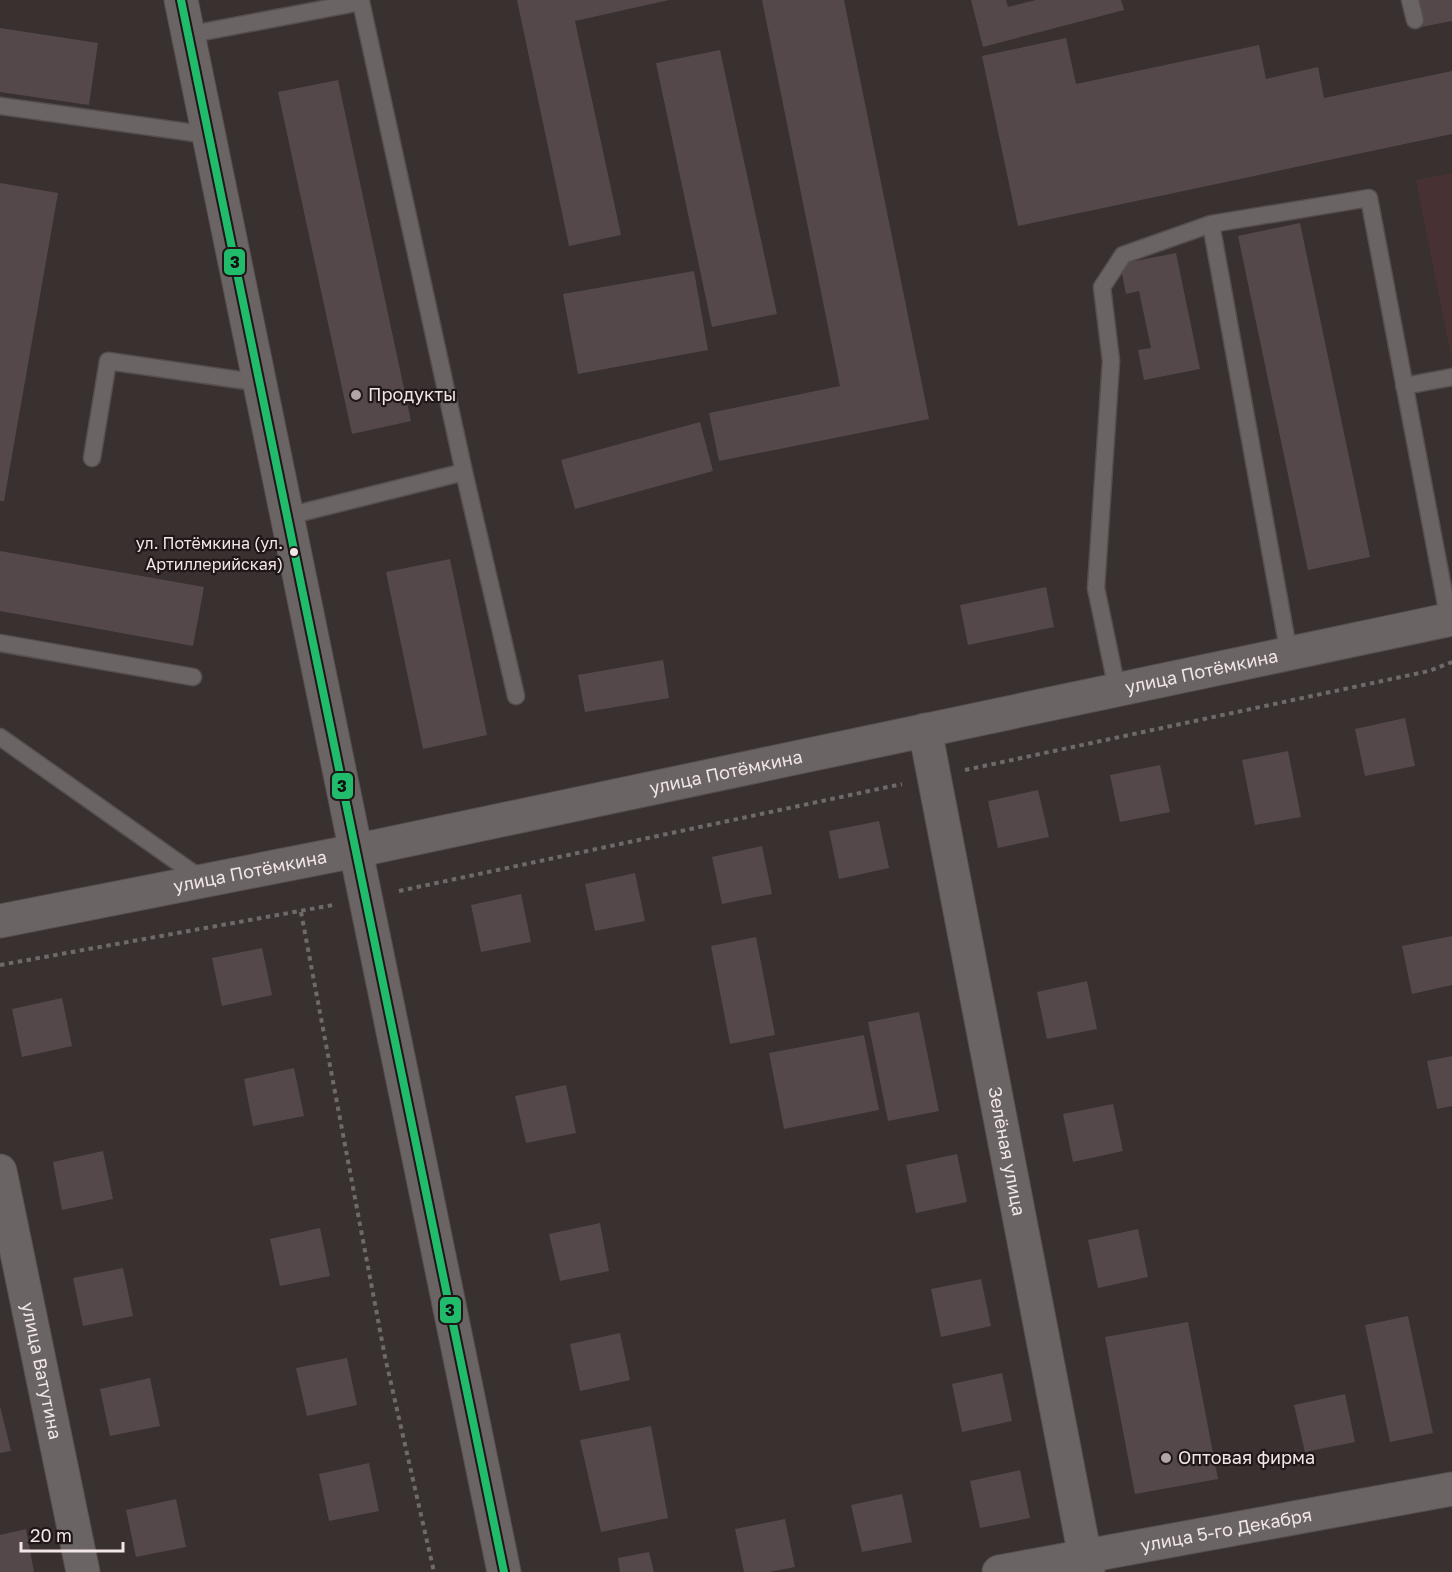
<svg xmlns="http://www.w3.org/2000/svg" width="1452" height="1572" font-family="'Golos Text',sans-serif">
  <rect width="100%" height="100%" fill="#393030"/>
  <path fill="#473133" d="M1452,173V361L1416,180Z"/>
  <path fill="#54484b" d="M517,0H669L575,21L621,235L569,246Z
    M762,0H844L929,419L719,461L709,413L840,386Z
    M971,0H1006L1008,7L1036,0H1121L1124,10L983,47Z
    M1416,0H1452V21L1421,27Z
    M0,28L98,43L89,105L0,92Z
    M1066,38L1076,84L1259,45L1266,79L1318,67L1324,98L1452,71V134L1018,226L982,56Z
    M720,50L777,314L712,327L656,63Z
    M338,80L411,421L352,434L278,92Z
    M0,183L58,193L4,501H0Z
    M1300,223L1370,557L1308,570L1238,236Z
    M1176,253L1200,369L1144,380L1138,350L1151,348L1139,291L1126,294L1120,264Z
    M694,271L708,350L578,374L563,294Z
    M700,422L713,471L575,509L561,460Z
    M0,551L204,587L193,646L0,611Z
    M450,559L487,735L423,749L386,572Z
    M1046,587L1054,627L968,645L960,605Z
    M663,660L669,698L585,712L578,675Z
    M1405,718L1415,766L1365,776L1355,729Z
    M1288,751L1301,817L1255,825L1242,760Z
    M1160,765L1170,812L1120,822L1110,775Z
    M1038,790L1049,837L998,848L988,801Z
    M879,821L889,868L839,879L829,831Z
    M762,846L772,894L722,904L712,857Z
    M635,873L645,921L595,931L585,884Z
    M521,894L531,942L481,952L471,905Z
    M1452,936V985L1412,994L1402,946Z
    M756,937L775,1035L730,1044L711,946Z
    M262,948L272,995L222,1006L212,958Z
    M1087,981L1097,1029L1047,1039L1037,992Z
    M62,998L72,1046L22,1057L12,1009Z
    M919,1012L939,1111L888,1121L868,1022Z
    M864,1035L879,1110L784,1129L769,1053Z
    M1452,1056V1106L1437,1109L1427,1061Z
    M294,1068L304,1116L253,1126L244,1079Z
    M566,1085L576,1133L526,1143L515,1096Z
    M1113,1104L1123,1151L1073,1162L1063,1114Z
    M103,1151L113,1199L62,1210L53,1162Z
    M957,1154L967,1202L916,1213L906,1165Z
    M600,1223L609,1271L560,1281L549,1234Z
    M320,1228L330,1276L280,1286L270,1239Z
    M1138,1229L1148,1277L1098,1288L1088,1240Z
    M123,1268L133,1316L83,1326L73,1278Z
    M981,1279L991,1326L941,1337L931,1289Z
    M1408,1316L1433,1433L1390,1442L1365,1325Z
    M1188,1322L1218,1479L1135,1494L1105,1337Z
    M620,1333L630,1380L580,1391L570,1344Z
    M347,1358L357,1405L307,1416L296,1368Z
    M1002,1373L1012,1421L962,1432L952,1384Z
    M150,1378L160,1426L110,1436L100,1389Z
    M1345,1394L1355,1442L1305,1452L1294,1405Z
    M0,1406L11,1451L0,1453Z
    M651,1426L668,1518L601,1532L580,1440Z
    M369,1463L379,1511L329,1521L319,1474Z
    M1020,1470L1030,1518L980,1528L970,1481Z
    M902,1494L912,1542L862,1552L851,1505Z
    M176,1499L186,1547L136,1557L126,1510Z
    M785,1519L795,1567L769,1572H744L735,1529Z
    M26,1529L34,1572H0V1535Z
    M649,1552L654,1572H620L618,1558Z"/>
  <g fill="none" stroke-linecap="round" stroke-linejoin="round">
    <defs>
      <path id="service" d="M1410,0L1415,20
        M187,35L361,2L464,472
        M0,106L209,135
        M1404,386L1452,377
        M92,458L108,361L261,383
        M288,516L464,472L516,696
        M0,643L193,677
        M1289,654L1211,224L1369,198L1449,620
        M1117,689L1096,588L1111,361L1102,287L1123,255L1211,224
        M0,737L203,880"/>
      <g id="minor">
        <path id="s1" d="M925,730L1088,1572"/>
        <path id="s2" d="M0,1171L83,1572"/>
        <path id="s3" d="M999,1572L1452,1489"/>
      </g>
      <g id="tertiary">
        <path d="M181,0L504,1572"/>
        <path id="s4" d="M0,921L355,851L1452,619"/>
      </g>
    </defs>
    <use href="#service" stroke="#574e4f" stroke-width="19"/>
    <use href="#minor" stroke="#574e4f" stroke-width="35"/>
    <use href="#tertiary" stroke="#574e4f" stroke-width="35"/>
    <path stroke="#6f6a6a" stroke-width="4" stroke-dasharray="4.5 4.5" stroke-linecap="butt" d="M965,770L1429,671L1452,662
      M399,891L902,784
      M301,912L385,1357L434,1572
      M0,965L333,905"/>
    <use href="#service" stroke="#6b6465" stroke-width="16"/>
    <use href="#minor" stroke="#6b6465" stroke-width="33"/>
    <use href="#tertiary" stroke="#6b6465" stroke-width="33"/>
    <defs>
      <path id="bus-1" d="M181,0L504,1572"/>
    </defs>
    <use href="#bus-1" stroke="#1f1718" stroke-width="12"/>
    <use href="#bus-1" stroke="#20bc6c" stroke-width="8"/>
  </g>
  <g fill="#b1a6a6" stroke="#1f1718" stroke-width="2">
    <circle cx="356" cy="395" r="6"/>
    <circle cx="1166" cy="1458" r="6"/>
  </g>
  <circle fill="#f1e5e6" stroke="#1f1718" stroke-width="2" cx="294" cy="552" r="5"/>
  <g text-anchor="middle" stroke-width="4.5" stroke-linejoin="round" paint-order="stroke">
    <g font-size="16" fill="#f1e5e6" stroke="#1f1718" text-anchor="end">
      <text x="283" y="549">ул. Потёмкина (ул.<tspan x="283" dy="21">Артиллерийская)</tspan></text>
    </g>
    <g font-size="18" fill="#f1e5e6" stroke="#1f1718" text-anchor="start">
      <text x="368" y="401">Продукты</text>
      <text x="1178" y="1464">Оптовая фирма</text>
    </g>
    <g font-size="18" fill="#f1e5e6" stroke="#1f1718">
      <text dy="6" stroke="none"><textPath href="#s4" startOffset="1227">улица Потёмкина</textPath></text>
      <text dy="6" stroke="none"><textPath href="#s4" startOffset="741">улица Потёмкина</textPath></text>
      <text dy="6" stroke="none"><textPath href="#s4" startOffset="255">улица Потёмкина</textPath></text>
      <text dy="6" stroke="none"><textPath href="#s1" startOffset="429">Зелёная улица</textPath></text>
      <text dy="6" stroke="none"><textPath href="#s2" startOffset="204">улица Ватутина</textPath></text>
      <text dy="6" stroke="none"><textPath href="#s3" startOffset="231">улица 5-го Декабря</textPath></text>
    </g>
  </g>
  <g stroke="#1f1718" stroke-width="2">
    <rect x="223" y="248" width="23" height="28" rx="6" fill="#20bc6c"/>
    <rect x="331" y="772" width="23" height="28" rx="6" fill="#20bc6c"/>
    <rect x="439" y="1296" width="23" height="28" rx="6" fill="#20bc6c"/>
  </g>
  <g font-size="16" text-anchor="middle" font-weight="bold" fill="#111">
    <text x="235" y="268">3</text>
    <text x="342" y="792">3</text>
    <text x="450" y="1316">3</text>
  </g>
  <path d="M21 1542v9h102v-9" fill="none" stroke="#f1e5e6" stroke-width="3"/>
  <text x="30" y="1542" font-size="18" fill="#f1e5e6" stroke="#1f1718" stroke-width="4.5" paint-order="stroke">20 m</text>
</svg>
